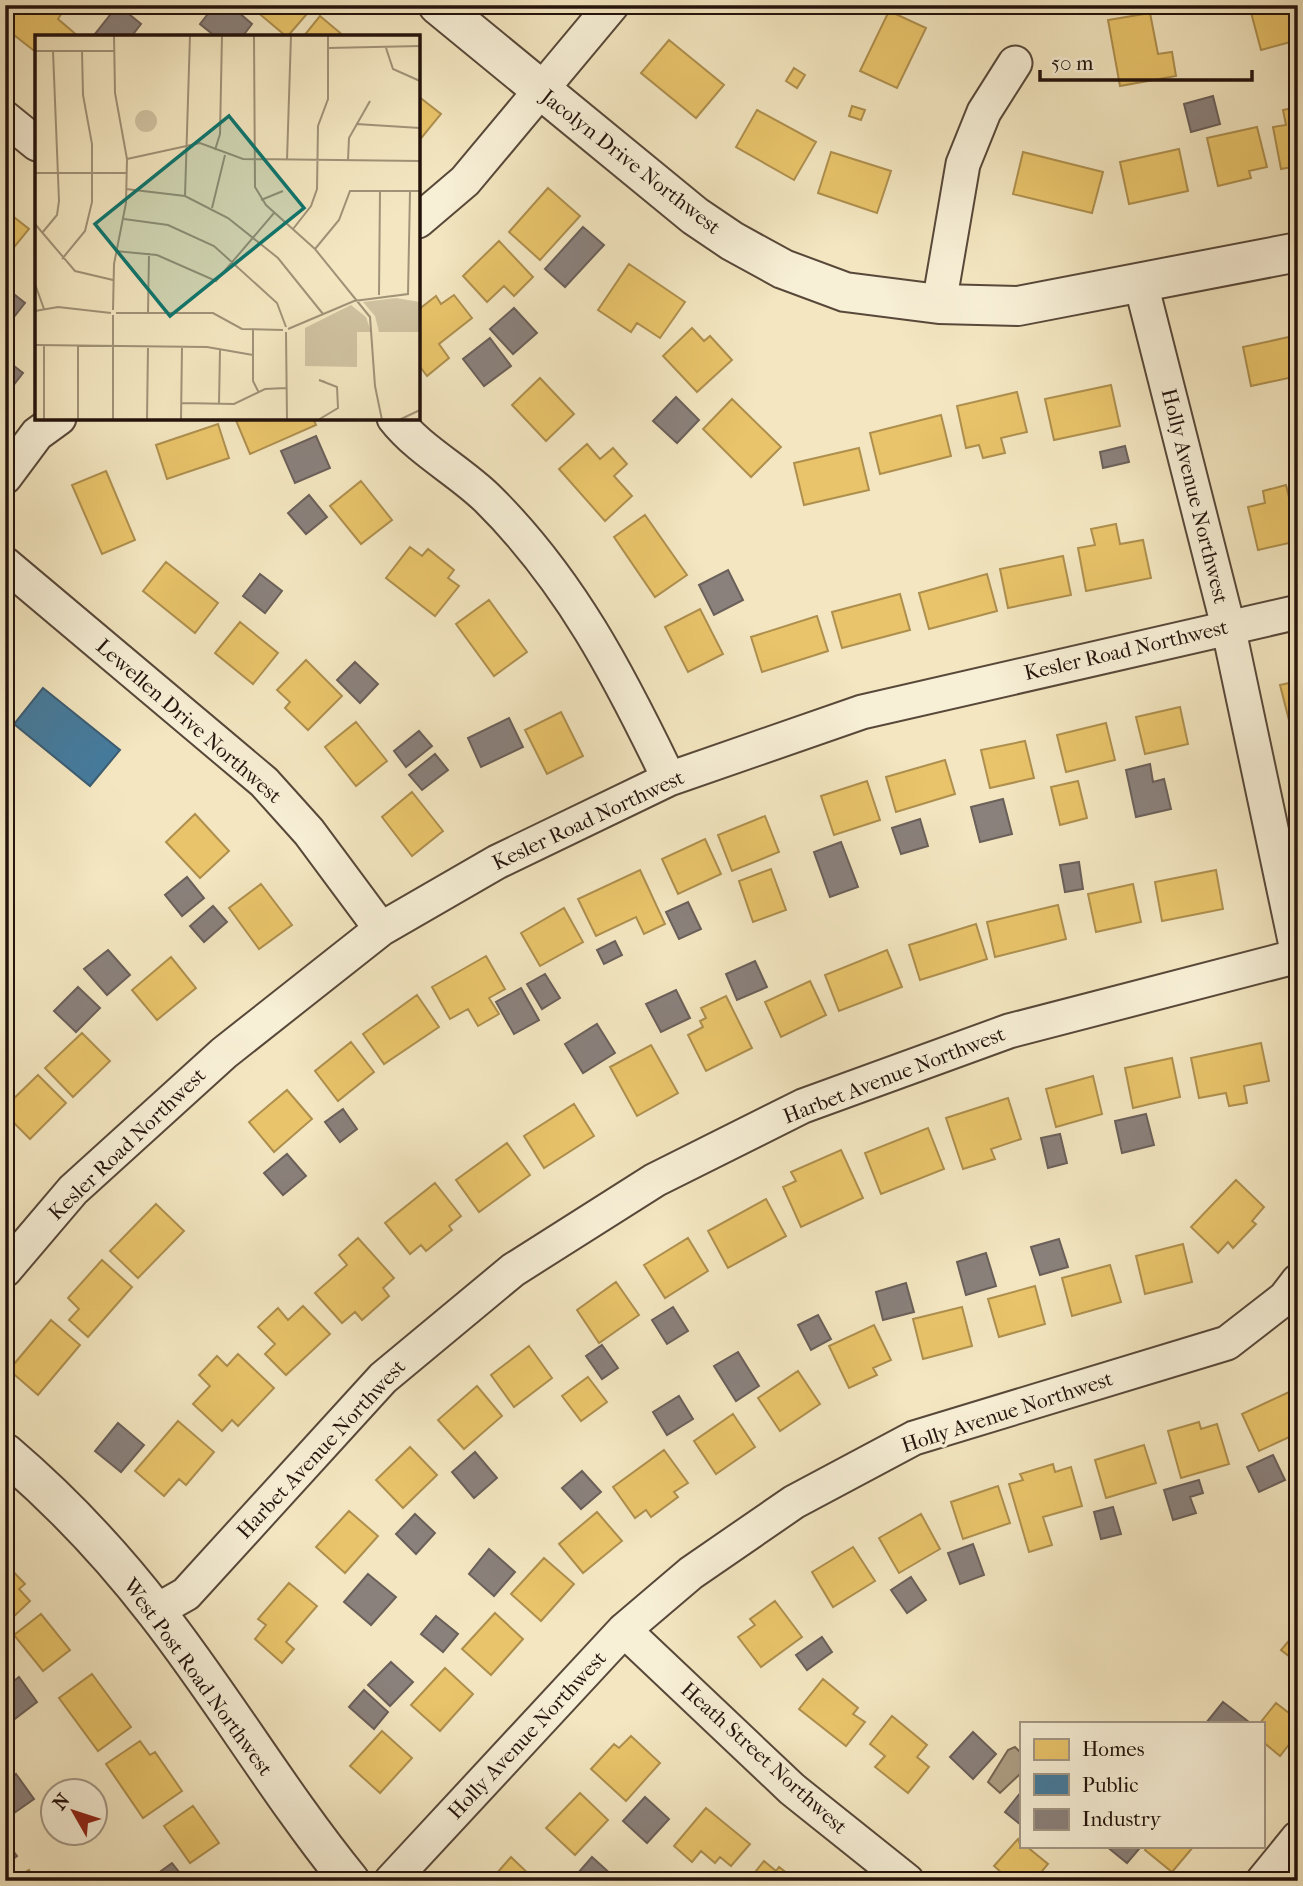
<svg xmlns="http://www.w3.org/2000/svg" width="1303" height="1886" font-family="'IM FELL French Canon',serif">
  <rect width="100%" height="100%" fill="#f3e6c0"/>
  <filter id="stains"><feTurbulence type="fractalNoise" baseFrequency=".00286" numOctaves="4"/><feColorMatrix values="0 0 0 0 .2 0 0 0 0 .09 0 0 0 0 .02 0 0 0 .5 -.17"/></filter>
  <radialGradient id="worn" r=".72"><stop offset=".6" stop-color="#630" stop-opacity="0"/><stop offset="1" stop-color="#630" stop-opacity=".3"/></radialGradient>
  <path fill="#ad9e83" stroke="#766653" stroke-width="2" d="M1015,1747L1021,1753V1773L1000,1793L988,1782L1008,1750Z"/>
  <path fill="#e9c46a" stroke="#ae8f4e" stroke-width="2" d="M14,5H67L58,19L79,37H37V53L5,28V16Z
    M249,5H309L312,8L287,37Z
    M1249,5H1292L1298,40L1261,50Z
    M889,11L926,28L897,88L860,71Z
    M1150,13L1158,54L1172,52L1176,76L1120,86L1108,20Z
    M320,16L345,37H303Z
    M669,40L724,85L696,118L641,73Z
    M794,68L805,75L797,88L786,81Z
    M418,96L441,114L418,142Z
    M852,106L865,110L861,120L849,116Z
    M1298,107V166L1281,169L1273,127L1286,125L1283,110Z
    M757,110L816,142L794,180L736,147Z
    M1257,127L1267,167L1249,171L1251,178L1218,186L1207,138Z
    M1179,149L1188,191L1129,204L1120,162Z
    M831,152L891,171L877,213L818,193Z
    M1023,152L1103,172L1092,213L1013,194Z
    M548,188L580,216L540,260L509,232Z
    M5,210L29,229L6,257L5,256Z
    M499,241L533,277L514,296L504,286L487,302L463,276Z
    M629,264L685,302L660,338L637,323L631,332L598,310Z
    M454,295L472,318L439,344L449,358L427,376L418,364V310L436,296L441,304Z
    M692,328L704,341L710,336L732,360L697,392L663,356Z
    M1298,335V376L1251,386L1243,347Z
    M540,378L574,414L546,441L512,405Z
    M1111,385L1120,426L1054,440L1045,399Z
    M1017,392L1027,432L1001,438L1005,453L983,458L979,445L966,448L957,406Z
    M732,399L781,447L751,477L703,429Z
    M941,415L951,456L880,474L870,433Z
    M235,418H313L316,425L250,454Z
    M218,424L229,458L167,479L156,445Z
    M587,444L600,459L613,448L627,464L614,476L632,496L605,521L559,469Z
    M859,448L869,490L804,505L794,463Z
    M106,471L135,540L102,554L72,485Z
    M361,481L392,520L361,544L330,506Z
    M1286,485L1289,497L1298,495V541L1258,550L1248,507L1265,503L1263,491Z
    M645,515L687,575L655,597L614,537Z
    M1116,524L1120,544L1143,540L1151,578L1086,591L1078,548L1095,545L1091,529Z
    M410,547L422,556L428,549L454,570L448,578L459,586L435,616L386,578Z
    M1063,556L1071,595L1008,608L1000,569Z
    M166,562L218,603L195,633L143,591Z
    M987,574L997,611L929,629L919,593Z
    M900,594L910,630L842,648L832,612Z
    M489,600L527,652L494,676L456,624Z
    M700,609L723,654L688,672L665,627Z
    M817,616L828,651L762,672L751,637Z
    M240,622L278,653L253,684L215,653Z
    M306,660L342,696L308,730L285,708L290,702L277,690Z
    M1298,681V726L1291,728L1280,685Z
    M1180,707L1188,744L1145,754L1136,717Z
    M561,712L583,756L547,774L525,730Z
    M356,722L387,761L356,786L325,747Z
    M1106,723L1115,760L1066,772L1057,735Z
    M1025,741L1034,778L990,788L981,750Z
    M945,760L955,794L896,812L886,777Z
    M867,781L880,820L834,835L821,796Z
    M1078,781L1087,818L1060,825L1051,787Z
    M412,792L443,831L412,856L382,817Z
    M195,814L229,851L200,878L166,842Z
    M765,816L779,852L732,871L718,835Z
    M705,839L721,874L678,894L662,859Z
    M771,869L786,910L753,922L739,881Z
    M640,870L665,924L644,934L636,917L596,936L578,899Z
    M1216,870L1223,909L1162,921L1155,882Z
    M261,884L292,925L259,949L229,908Z
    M1133,884L1141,922L1096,932L1088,894Z
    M1058,905L1066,939L995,957L987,922Z
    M564,908L583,942L540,966L521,933Z
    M976,924L987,959L920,980L909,945Z
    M887,950L902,987L839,1011L825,975Z
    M486,956L505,989L489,998L499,1014L478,1026L468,1009L450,1019L432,987Z
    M171,957L196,988L157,1020L132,990Z
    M810,981L826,1015L781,1037L765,1002Z
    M417,995L439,1027L384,1064L363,1034Z
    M726,996L752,1048L706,1071L688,1035L703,1027L700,1021L706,1018L701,1008Z
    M82,1033L110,1061L73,1097L45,1068Z
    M351,1042L374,1072L338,1101L315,1071Z
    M1261,1043L1269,1081L1244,1086L1247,1103L1229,1106L1226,1093L1199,1098L1191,1058Z
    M651,1045L678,1093L637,1116L610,1067Z
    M1172,1058L1180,1097L1133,1108L1125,1068Z
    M38,1075L66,1103L30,1139L5,1114V1107Z
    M1093,1076L1102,1114L1056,1127L1046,1089Z
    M287,1090L312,1119L274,1152L249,1122Z
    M1008,1098L1021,1139L991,1149L995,1159L963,1169L946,1118Z
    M574,1104L594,1136L544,1168L524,1136Z
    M928,1128L944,1169L881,1194L865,1153Z
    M507,1143L530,1175L479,1212L456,1180Z
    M841,1150L863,1198L801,1227L783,1187L796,1181L791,1172Z
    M1236,1180L1264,1207L1252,1221L1256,1224L1233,1248L1228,1242L1218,1253L1191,1227Z
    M435,1183L461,1216L449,1226L452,1230L426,1251L421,1245L410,1254L385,1223Z
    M766,1199L786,1236L728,1268L708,1231Z
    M156,1204L184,1231L138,1278L110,1251Z
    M358,1238L394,1278L383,1288L389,1296L362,1320L355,1312L342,1323L315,1293L347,1265L339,1255Z
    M688,1238L708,1271L665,1298L644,1265Z
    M1183,1244L1192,1282L1145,1294L1136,1256Z
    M102,1260L132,1287L88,1337L69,1320L79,1309L68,1298Z
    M1110,1265L1121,1302L1072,1316L1062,1278Z
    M616,1282L639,1315L599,1343L577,1310Z
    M1035,1286L1045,1324L999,1337L988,1299Z
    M303,1306L330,1334L286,1375L265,1354L275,1344L258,1327L278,1308L288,1320Z
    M962,1307L972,1346L923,1359L913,1319Z
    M51,1320L80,1345L38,1395L9,1370Z
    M874,1325L891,1360L873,1368L877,1375L849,1388L829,1346Z
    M529,1346L552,1378L514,1407L491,1375Z
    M238,1354L274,1388L238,1426L232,1420L222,1431L193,1404L210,1386L199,1375L217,1356L227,1366Z
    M798,1371L820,1404L780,1431L758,1398Z
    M588,1377L607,1402L581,1421L562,1396Z
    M477,1386L502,1416L464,1449L438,1420Z
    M1289,1392L1298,1410V1433L1259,1451L1242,1414Z
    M733,1414L755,1447L716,1474L694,1441Z
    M178,1421L214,1452L186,1485L179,1479L164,1496L135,1471Z
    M1199,1422L1201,1429L1217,1424L1229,1464L1181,1478L1168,1431Z
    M1144,1445L1156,1483L1106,1498L1095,1460Z
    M410,1447L437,1475L403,1508L376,1480Z
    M664,1450L688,1483L674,1492L678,1497L651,1517L646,1510L635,1518L613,1487Z
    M1053,1464L1055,1472L1071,1467L1082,1506L1043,1517L1052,1545L1029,1552L1009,1484L1023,1480L1020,1474Z
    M998,1486L1010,1523L963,1539L951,1502Z
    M349,1511L378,1536L345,1573L316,1547Z
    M597,1512L622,1541L583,1573L559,1544Z
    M921,1514L940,1549L899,1573L879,1538Z
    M853,1547L875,1581L833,1607L812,1572Z
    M544,1558L574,1584L541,1621L511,1594Z
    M5,1563L25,1584L19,1589L30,1601L5,1625Z
    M289,1583L317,1606L286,1642L294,1649L282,1663L255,1639L266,1625L258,1619Z
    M775,1601L802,1637L761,1667L738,1637L755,1625L750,1619Z
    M495,1613L523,1639L491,1675L462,1649Z
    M41,1614L70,1650L43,1671L14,1635Z
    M1298,1630V1663L1281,1650Z
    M445,1668L473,1694L440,1731L411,1705Z
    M92,1674L131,1727L98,1751L59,1698Z
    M823,1679L858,1708L853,1714L865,1722L846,1746L799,1709Z
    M1276,1703L1298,1720V1733L1280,1756L1263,1742L1260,1723Z
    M892,1716L927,1745L917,1757L929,1767L908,1793L875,1767L885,1756L870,1744Z
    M382,1731L412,1758L380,1793L350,1766Z
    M631,1736L660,1763L626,1801L591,1769L614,1744L619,1748Z
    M140,1741L150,1755L155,1752L182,1791L143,1818L106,1764Z
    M580,1793L608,1820L575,1855L546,1828Z
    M193,1806L219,1843L190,1863L164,1826Z
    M706,1808L750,1844L731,1866L720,1857L715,1863L701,1851L692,1862L674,1846Z
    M1018,1839L1021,1846H1026L1048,1864L1034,1881H1011L994,1866Z
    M1148,1846H1194L1172,1872L1145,1850Z
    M511,1857L536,1881H490Z
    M764,1861L776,1871L779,1867L797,1881H748Z
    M29,1870L35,1881H11Z"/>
  <path fill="#457b9d" stroke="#3b5c72" stroke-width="2" d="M43,688L120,750L90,786L14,724Z"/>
  <path fill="#8a817c" stroke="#6b605a" stroke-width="2" d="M118,5L141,24L131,37H98L95,34Z
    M215,5H230L252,24L242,37H216L200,24Z
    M1213,96L1220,124L1191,132L1184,104Z
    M583,227L604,245L565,287L545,269Z
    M5,287L25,303L6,327H5Z
    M514,308L537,333L513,354L490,329Z
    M490,338L511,366L484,386L463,359Z
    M5,359L23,373L5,396Z
    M676,397L699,420L677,443L653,421Z
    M316,436L330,468L295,483L281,451Z
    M1125,446L1129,462L1103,468L1100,452Z
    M309,495L327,517L306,534L288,513Z
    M728,570L743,600L714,615L699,585Z
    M260,574L282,591L265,613L243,596Z
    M355,662L378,684L360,703L337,680Z
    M509,718L523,747L481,767L468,738Z
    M419,731L432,746L406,767L394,751Z
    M435,754L448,770L422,790L409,775Z
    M1150,764L1153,782L1164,779L1171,809L1136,817L1126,770Z
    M1003,799L1012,834L980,842L971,807Z
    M920,819L928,846L901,854L892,828Z
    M841,842L858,887L830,897L814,852Z
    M1079,862L1083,889L1065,892L1060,865Z
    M187,877L204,898L182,916L165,895Z
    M688,902L701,929L679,939L666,912Z
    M213,906L227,922L204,942L190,926Z
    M615,941L622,955L604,964L597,950Z
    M108,950L130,975L107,995L84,969Z
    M755,961L767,987L737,1000L726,974Z
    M545,974L560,998L542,1009L527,984Z
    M78,987L100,1008L76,1032L54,1011Z
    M521,988L539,1020L514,1034L496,1002Z
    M676,990L690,1018L661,1032L646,1004Z
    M597,1024L615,1053L583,1073L565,1044Z
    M343,1109L357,1129L340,1142L325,1122Z
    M1146,1114L1154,1145L1122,1153L1115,1121Z
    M1060,1134L1067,1163L1048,1168L1041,1138Z
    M287,1154L306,1176L283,1195L264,1173Z
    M1059,1239L1068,1267L1040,1275L1031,1247Z
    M986,1253L996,1286L966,1295L957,1262Z
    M906,1283L914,1312L883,1320L876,1292Z
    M673,1307L688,1331L667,1344L652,1320Z
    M818,1315L831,1339L811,1350L798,1325Z
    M602,1345L618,1368L602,1379L586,1356Z
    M738,1352L759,1386L736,1401L714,1366Z
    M679,1396L693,1419L667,1435L653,1412Z
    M118,1423L144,1445L121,1472L95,1451Z
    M475,1452L497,1478L474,1498L452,1472Z
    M1273,1455L1285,1480L1259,1492L1247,1467Z
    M582,1471L601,1492L581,1509L562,1488Z
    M1199,1480L1203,1493L1190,1497L1196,1513L1173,1520L1164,1490Z
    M1113,1507L1121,1534L1101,1539L1094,1512Z
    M415,1514L435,1533L416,1554L396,1534Z
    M973,1544L984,1575L960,1584L948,1553Z
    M489,1549L515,1572L494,1596L469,1574Z
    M368,1574L396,1597L371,1625L344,1602Z
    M911,1577L926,1600L907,1613L891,1590Z
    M436,1616L458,1634L443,1652L421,1634Z
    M822,1637L832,1652L807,1670L796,1655Z
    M391,1662L413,1682L390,1706L368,1685Z
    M19,1677L37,1702L12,1721L5,1711V1688Z
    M364,1690L388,1712L374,1729L349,1707Z
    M1223,1702L1249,1722L1248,1723H1206Z
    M973,1732L996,1754L973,1779L950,1757Z
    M16,1774L34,1799L7,1818L5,1782Z
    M1021,1792V1825L1005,1812Z
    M645,1797L669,1819L647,1843L623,1821Z
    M5,1840L17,1856L5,1865Z
    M1106,1846H1134L1139,1849L1127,1863Z
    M592,1857L615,1878L571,1881Z
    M172,1863L186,1881H147Z"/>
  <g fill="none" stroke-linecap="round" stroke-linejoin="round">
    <defs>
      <path id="minor" d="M5,118L37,144
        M418,221L465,181L612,5
        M1141,284L1228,626L1298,955
        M939,304L963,164L984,112L1015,63
        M394,418C419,450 458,470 487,498C570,580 619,675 669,779
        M5,477L37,434L59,418
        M5,564L264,782L309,832L381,929
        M5,1270L73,1190L224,1053L381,929L497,862L669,779L862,712L1298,612
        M156,1611L186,1594L383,1378L513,1270L655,1180L803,1106L1009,1031L1298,956
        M624,1630L792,1789L907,1881
        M391,1881L624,1630L691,1573L794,1502L914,1438L1227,1343L1285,1298L1298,1281
        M1263,1881L1298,1838"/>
      <path id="tertiary" d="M438,5L695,216L732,241L783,269L845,292L939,304L1018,306L1298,252
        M5,1453C60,1500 112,1555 156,1612C224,1699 280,1795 350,1881"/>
    </defs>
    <use href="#minor" stroke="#584839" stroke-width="37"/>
    <use href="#tertiary" stroke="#584839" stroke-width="42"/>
    <use href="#minor" stroke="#f7efd6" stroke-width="33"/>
    <use href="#tertiary" stroke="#f7efd6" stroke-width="38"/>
  </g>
  <g text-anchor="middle" stroke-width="7" stroke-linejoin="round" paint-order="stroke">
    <g font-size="21" fill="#24130c" stroke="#f7efd6">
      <text transform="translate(631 162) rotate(38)" y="7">Jacolyn Drive Northwest</text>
      <text transform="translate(1195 496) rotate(76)" y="7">Holly Avenue Northwest</text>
      <text transform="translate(1126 650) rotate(-13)" y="7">Kesler Road Northwest</text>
      <text transform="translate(189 721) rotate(41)" y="7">Lewellen Drive Northwest</text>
      <text transform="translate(588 820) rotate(-25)" y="7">Kesler Road Northwest</text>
      <text transform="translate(894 1075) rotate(-21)" y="7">Harbet Avenue Northwest</text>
      <text transform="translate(127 1144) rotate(-44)" y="7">Kesler Road Northwest</text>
      <text transform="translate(1007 1412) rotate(-18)" y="7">Holly Avenue Northwest</text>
      <text transform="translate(321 1449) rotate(-47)" y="7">Harbet Avenue Northwest</text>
      <text transform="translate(198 1677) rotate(54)" y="7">West Post Road Northwest</text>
      <text transform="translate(527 1735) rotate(-47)" y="7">Holly Avenue Northwest</text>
      <text transform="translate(764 1758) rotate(42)" y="7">Heath Street Northwest</text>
    </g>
  </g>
  <g transform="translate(35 35)">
    <rect width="385" height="385" fill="#f3e6c0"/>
    <path d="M100 86a11 11 0 1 1 22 0a11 11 0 1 1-22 0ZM361,263L385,267V297H344L340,281L328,267ZM316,270L331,282L336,297H322V332L270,331V293Z" fill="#d0c2a1"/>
    <path fill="none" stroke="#a09278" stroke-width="2" d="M219,0L220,152L231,170L280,214L335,282L340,351L347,385M293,13L385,11M351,13L358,34L385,46M0,16H79M321,89L385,93M180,115L185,99L187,0M92,124L165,108L208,124L385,126M252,125L256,0M313,125L314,103L335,66M0,138H92M91,154L150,161L193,183L243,223L288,279M150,161L155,0M226,165L248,156M177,173L190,120M89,184L133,190L179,211L242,268L251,292M0,189L40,236L78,245M258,194L276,171L282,154L283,91L293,64V0M7,198L22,180L24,166L18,16M280,214L304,185L315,156H385M80,216L122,220L181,246L239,178M27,224L50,196L57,167V109L48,60L47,16M0,249L9,274M344,260L345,156M78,275L79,229L91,168L92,124L80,58L79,0M0,276L23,272L76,278M81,278H178L207,294L248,295M113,278L114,218M218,294V346L224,358M253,294L319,266L373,259L375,156M251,297L252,385M0,310L172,312L218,320M147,368L199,369L230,354L251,353M184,369L185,315M9,385V310M43,385V310M78,385V280M112,385L113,311M146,385L147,312M283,385L303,373L302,352L284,345L290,347M364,385L385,375"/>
    <path fill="#0f766e" fill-opacity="0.15" stroke="#0f766e" stroke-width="3.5" d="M194,81L269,173L135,281L60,189Z"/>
    <rect width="385" height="385" fill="none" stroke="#24130c" stroke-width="3.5"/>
  </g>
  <rect width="1303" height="1886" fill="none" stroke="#f3e6c0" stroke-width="28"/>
  <rect x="7" y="7" width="1289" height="1872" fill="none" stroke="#24130c" stroke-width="3.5"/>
  <rect x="14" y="14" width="1275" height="1858" fill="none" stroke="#24130c" stroke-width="2"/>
  <rect x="1020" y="1722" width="245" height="126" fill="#f7efd6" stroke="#a39785" stroke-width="2"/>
  <rect x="1034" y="1739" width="35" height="21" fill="#e9c46a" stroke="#a39785" stroke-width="2"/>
  <text x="1082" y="1756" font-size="21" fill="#24130c">Homes</text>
  <rect x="1034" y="1774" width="35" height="21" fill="#457b9d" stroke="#a39785" stroke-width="2"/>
  <text x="1082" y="1792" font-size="21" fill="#24130c">Public</text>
  <rect x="1034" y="1809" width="35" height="21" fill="#8a817c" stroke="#a39785" stroke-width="2"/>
  <text x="1082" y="1826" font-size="21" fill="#24130c">Industry</text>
  <g transform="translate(74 1812) rotate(309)"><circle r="33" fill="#f7efd6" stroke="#a39785" stroke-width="2"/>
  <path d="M0-5L12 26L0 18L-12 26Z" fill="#8f2418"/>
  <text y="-10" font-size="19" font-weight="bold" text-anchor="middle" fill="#24130c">N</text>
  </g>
  <path d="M1040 70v10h212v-10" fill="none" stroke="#24130c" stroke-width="3.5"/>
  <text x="1051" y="70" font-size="21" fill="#24130c" stroke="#f7efd6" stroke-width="5" paint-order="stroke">50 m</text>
  <rect width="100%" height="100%" filter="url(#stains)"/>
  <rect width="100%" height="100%" fill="url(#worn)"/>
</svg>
